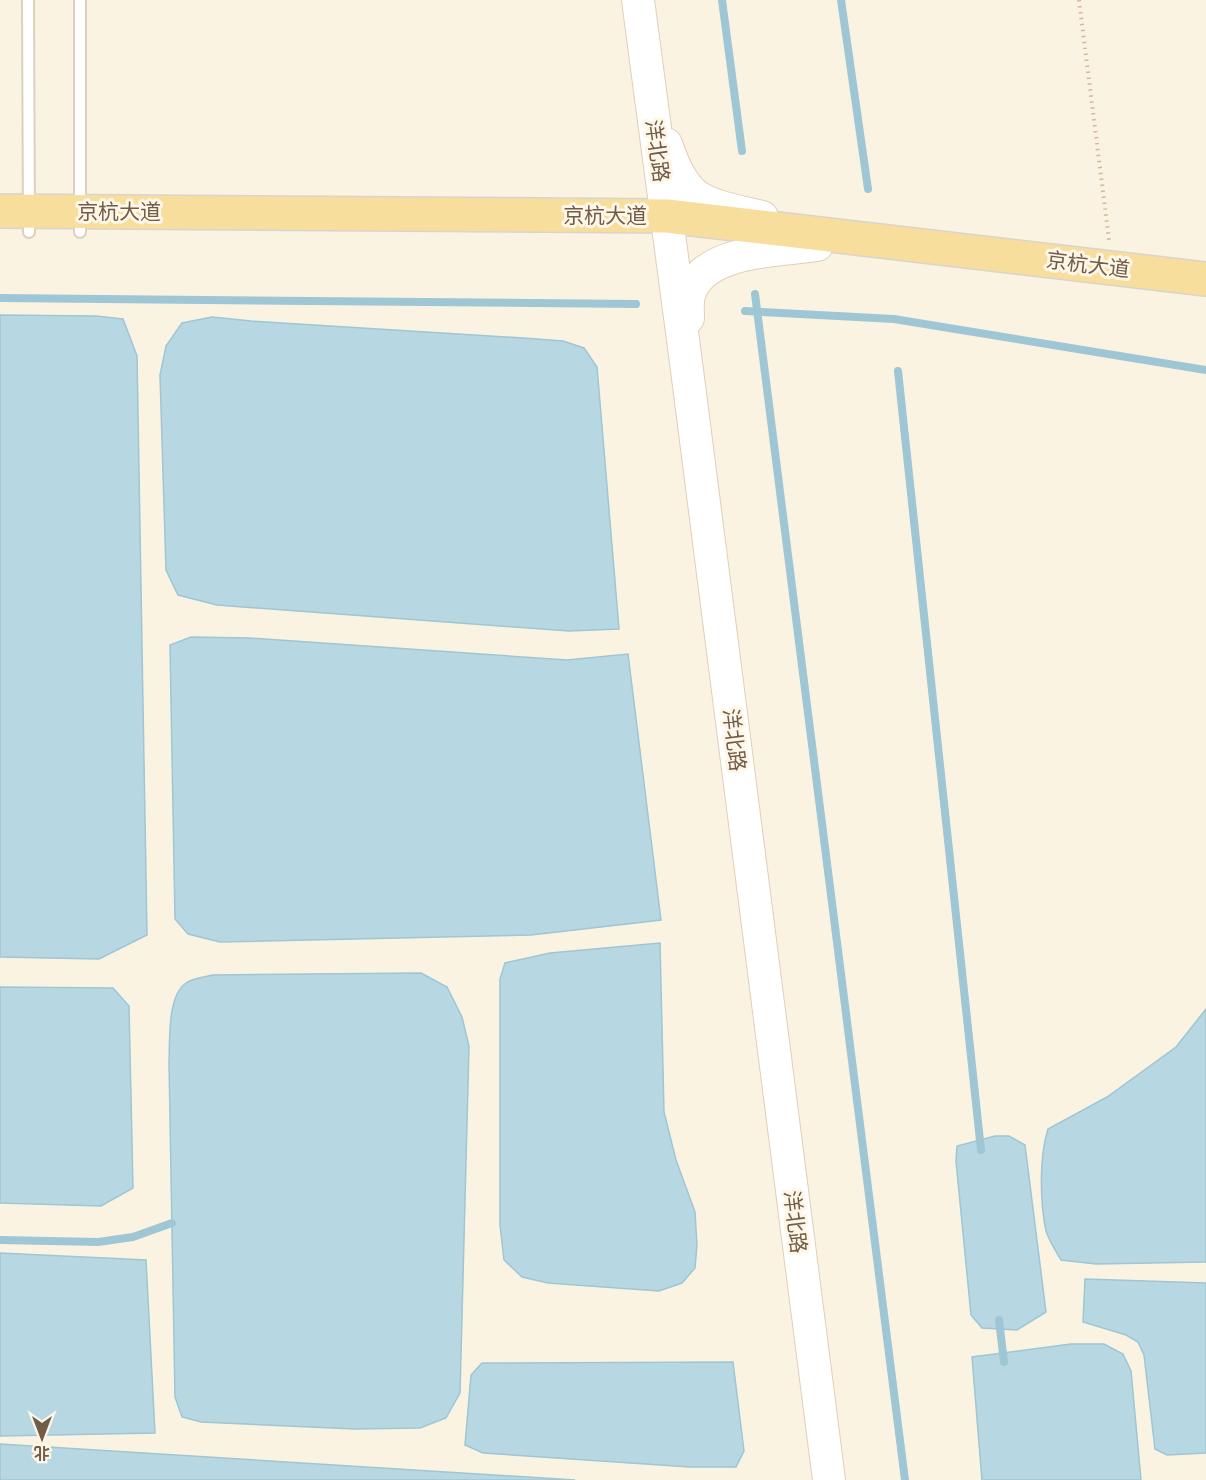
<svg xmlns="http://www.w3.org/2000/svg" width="1206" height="1480" font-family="Jost,'Noto Sans SC',sans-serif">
  <rect width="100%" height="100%" fill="#fbf3e1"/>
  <path fill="#b7d8e3" stroke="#9ec6d4" stroke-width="1.5" d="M0,315L96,316L123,319L137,356L147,935L99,959L0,957Z
    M212,317L251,321L523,338L563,341L584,348L597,367L619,629L569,631L217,605L178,595L166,570L160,375L166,346L182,323Z
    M191,637L249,638L567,660L628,654L661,920L531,935L220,942L188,934L175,919L170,645Z
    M660,943L664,1112L676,1160L695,1212L697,1245L695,1268L682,1283L659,1291L548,1283L522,1277L504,1260L500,1225V979L505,963L550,953Z
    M421,973L447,987L462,1017L469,1046L460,1393L446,1418L420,1428L355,1429L201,1422L182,1417L175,1397L169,1063C170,1041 167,996 186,983C193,978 205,977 213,975Z
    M0,987L113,988L129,1006L133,1188L101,1206L0,1203Z
    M1206,1009V1262L1096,1264L1061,1260C1056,1251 1049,1241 1046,1231C1040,1202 1039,1157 1048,1129L1107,1097L1176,1047Z
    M995,1136H1009L1025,1145L1046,1312L1017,1330L982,1328L971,1315L956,1161L957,1146Z
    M0,1253L146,1260L155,1433L0,1436Z
    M1085,1279L1206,1283V1453L1167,1455L1155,1449L1144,1355L1138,1342L1126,1335L1083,1322Z
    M1071,1344H1104L1123,1354L1131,1371L1141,1480H982L972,1357Z
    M733,1362L744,1451L736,1467H690L483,1453L465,1445L471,1375L482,1363Z
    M0,1444L575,1480H0Z"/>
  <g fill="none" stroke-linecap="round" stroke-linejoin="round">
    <path stroke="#9ec6d4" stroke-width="8" d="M722,0L742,151
      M841,0L868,189
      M755,294L905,1480
      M0,298L636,304
      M745,311L894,319L1206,370
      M898,371L981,1150
      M0,1240L98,1242L133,1237L172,1223
      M999,1320L1004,1362"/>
    <defs>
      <path id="service" d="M28,0L29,232
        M80,232V0"/>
      <path id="secondary" d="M638,0L687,370L829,1480
        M666,144C672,161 681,186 698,197C715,208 742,212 762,217
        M688,318C688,311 687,302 689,295C702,249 779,251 817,245"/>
      <path id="primary" d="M0,211L667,216L1206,279"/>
    </defs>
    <use href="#service" stroke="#ded0bd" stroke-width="14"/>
    <use href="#secondary" stroke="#e0cfb9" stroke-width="34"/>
    <use href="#primary" stroke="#dad4d0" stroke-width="36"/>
    <path stroke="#d3b89e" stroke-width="4" stroke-dasharray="1.5 4.5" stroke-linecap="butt" d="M1079,0L1109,240"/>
    <use href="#service" stroke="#fff" stroke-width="10"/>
    <use href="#secondary" stroke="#fff" stroke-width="32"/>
    <use href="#primary" stroke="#f7de9c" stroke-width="33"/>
  </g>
  <g text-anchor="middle" stroke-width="6" stroke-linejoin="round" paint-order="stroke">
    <g font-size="21" fill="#715b49" stroke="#fef7e7">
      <text transform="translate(657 151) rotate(82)" y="7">洋北路</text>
      <text x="119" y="219">京杭大道</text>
      <text x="605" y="223">京杭大道</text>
      <text transform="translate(1088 265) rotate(7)" y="7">京杭大道</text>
      <text transform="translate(734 740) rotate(83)" y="7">洋北路</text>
      <text transform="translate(795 1222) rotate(83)" y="7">洋北路</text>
    </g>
  </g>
  <g transform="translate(42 1438) rotate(180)" stroke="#fef7e7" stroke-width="4.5" paint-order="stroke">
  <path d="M0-4.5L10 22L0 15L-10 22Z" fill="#715b49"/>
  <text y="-9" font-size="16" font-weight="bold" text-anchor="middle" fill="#715b49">北</text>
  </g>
</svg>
